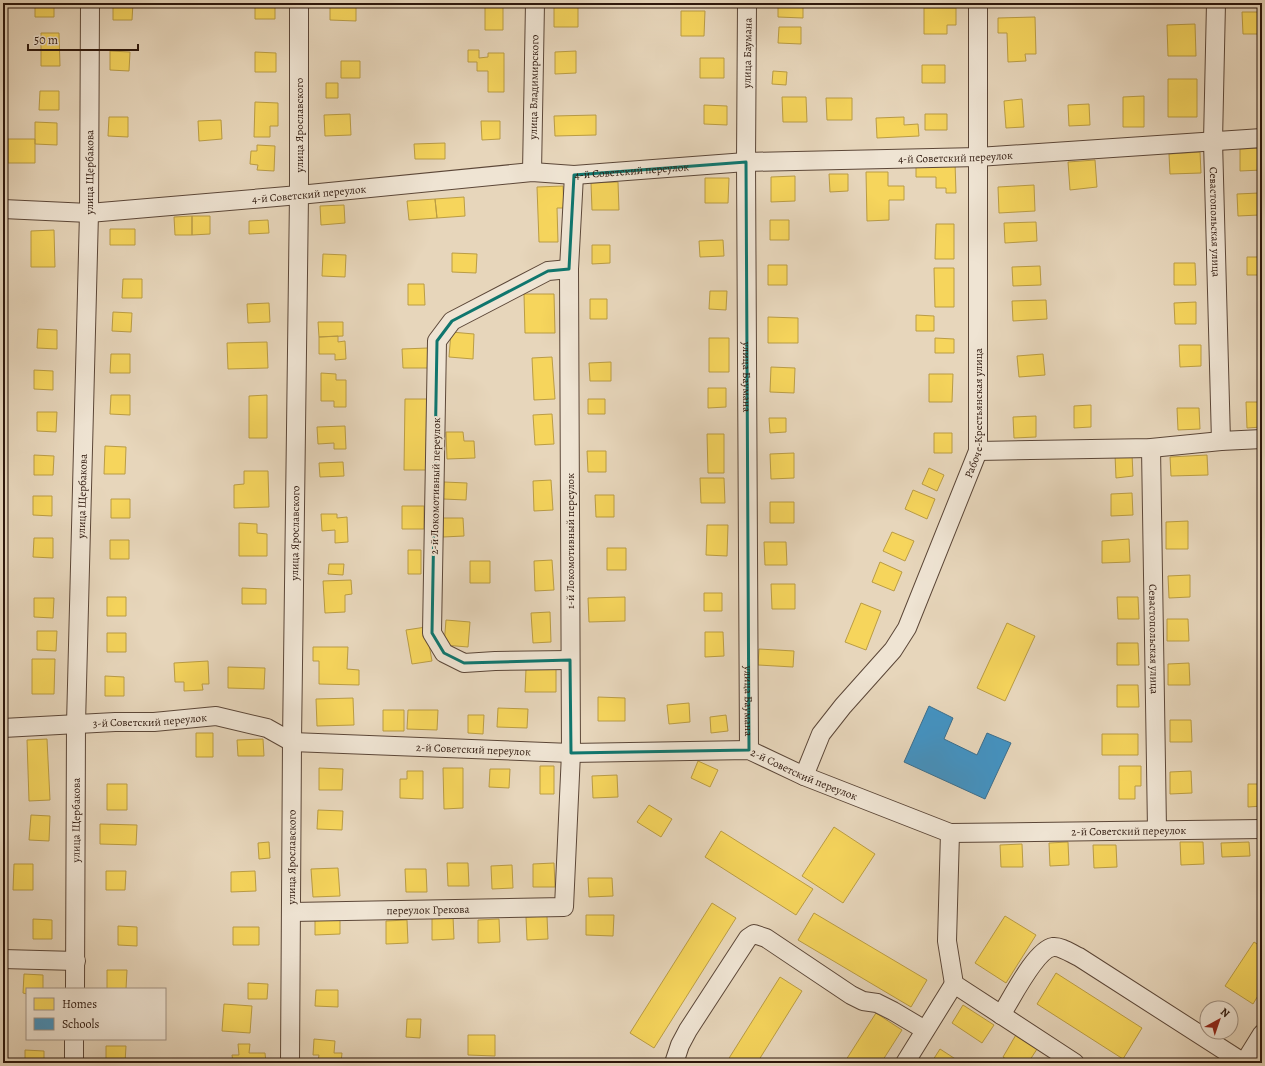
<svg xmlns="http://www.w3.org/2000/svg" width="1265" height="1066" font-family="Alegreya,serif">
  <rect width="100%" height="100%" fill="#e7d6bb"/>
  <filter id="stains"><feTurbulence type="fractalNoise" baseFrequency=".005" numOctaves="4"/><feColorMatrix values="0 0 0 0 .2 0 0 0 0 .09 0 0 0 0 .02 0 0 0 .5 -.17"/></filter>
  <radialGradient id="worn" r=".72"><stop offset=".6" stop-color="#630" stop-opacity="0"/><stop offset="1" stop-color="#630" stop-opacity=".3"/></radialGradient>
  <path fill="#f6d55c" stroke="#ba9c44" d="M35,3H54V17H35Z
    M113,3H133L132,20H113Z
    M255,3H275V19H255Z
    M330,3H356V21L330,20Z
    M778,3H803V18L778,17Z
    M554,4H578V27H554Z
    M485,5H503V30H485Z
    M924,8H956V25H947V34H924Z
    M681,11H705L704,36H681Z
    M1242,12H1262V34H1243Z
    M1035,17L1036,54H1025L1026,61L1008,62L1007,33H998V18Z
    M1195,24L1196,56H1168L1167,25Z
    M779,27H801V44L778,43Z
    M41,33H59L60,66H41Z
    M468,50H479V58L488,57V53H504V92H488V71H477V62H468Z
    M110,51L130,52L129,71L110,70Z
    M576,51V73L555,74V52Z
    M255,52L276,53V72H255Z
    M700,58H724V78H700Z
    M341,61H360V78H341Z
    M922,65H945V83H922Z
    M773,71L787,72L786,85L772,84Z
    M1168,79H1197V117H1168Z
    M326,83H338V98H326Z
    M40,91H59V110H39Z
    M1144,96V127H1123V97Z
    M782,97H806L807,122H783Z
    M826,98H852V120H827Z
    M1022,99L1024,127L1006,128L1004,101Z
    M255,102L278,103V126H270V137H254Z
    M1089,104L1090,125L1069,126L1068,105Z
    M704,105L727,106V125L704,124Z
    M350,114L351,135L325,136L324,115Z
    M925,114H947V130H925Z
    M596,115V135L555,136L554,116Z
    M109,117H128V137L108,136Z
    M904,117V125L918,124L919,136L877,138L876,118Z
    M221,120L222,139L199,141L198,121Z
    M481,121H500V139L482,140Z
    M35,122L57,123V145L35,144Z
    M8,139H35V163H8Z
    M445,143V159H415L414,144Z
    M257,145L275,146L274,171L257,170L258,165L250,164L251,151H257Z
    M1261,148L1262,170L1240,171V149Z
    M1200,152L1201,173L1170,174L1169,154Z
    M1095,160L1097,187L1070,190L1068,162Z
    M955,162L956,193H946V188H936V177H916V163Z
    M866,172H888V186H904V200H889V220L867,221Z
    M829,174H848V191L830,192Z
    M795,176V201L771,202V177Z
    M705,178H729L728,203H705Z
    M618,182L619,210H592L591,183Z
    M1034,185L1035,211L999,213L998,187Z
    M563,186L564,208H557L558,242H539L537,187Z
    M1259,193V215L1238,216L1237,194Z
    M464,197L465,216L437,218L435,199Z
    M435,199L437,218L409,220L407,201Z
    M344,205L345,223L321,225L320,206Z
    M192,216V235H175L174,217Z
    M192,216H210V234L192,235Z
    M268,220L269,233L249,234V221Z
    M770,220H789V240H770Z
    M1036,222L1037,241L1005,243L1004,223Z
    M936,224H954V259H935Z
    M110,229H135V245H110Z
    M54,230L55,267H31V231Z
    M723,240L724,256L700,257L699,241Z
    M592,245H610V263L592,264Z
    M452,253L477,254L476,273L452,272Z
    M323,254L346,255L345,277L322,276Z
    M1247,257H1262V275H1247Z
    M1174,263H1195L1196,285H1174Z
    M768,265H787V285H768Z
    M1040,266L1041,285L1013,286L1012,267Z
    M934,268H954V307H935Z
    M123,279H142V298H122Z
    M408,284H424L425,305H408Z
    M710,291H727L726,310L709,309Z
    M524,294H554L555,333H525Z
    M590,299H607V319H590Z
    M1046,300L1047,319L1013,321L1012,301Z
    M1196,302V324H1175L1174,303Z
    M269,303L270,322L248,323L247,304Z
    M113,312L132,313L131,332L112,331Z
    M916,315L934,316V331H916Z
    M768,317L798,318V343H768Z
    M318,322H343V336L319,337Z
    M38,329L57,330V349L37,348Z
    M451,332L474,334L473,359L449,357Z
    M338,336V342L345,341L346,359L335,360V354H319V337Z
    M709,338H729V372H709Z
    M935,338L954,339V353H935Z
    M267,342L268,368L228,369L227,343Z
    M1179,345H1201V366L1180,367Z
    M428,348V368H403L402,349Z
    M111,354H130V373H110Z
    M1043,354L1045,375L1019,377L1017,356Z
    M552,357L555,399L534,400L532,358Z
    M611,362V381H590L589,363Z
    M771,367L795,368L794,393L770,392Z
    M34,370L53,371V390L34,389Z
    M321,373L336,374V380H346V407H334V401H321Z
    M929,374H953L952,402H929Z
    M708,388H726V407L708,408Z
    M111,395H130V415L110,414Z
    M267,395V438H249V396Z
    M405,399H428L426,470H404Z
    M588,399H605V414H588Z
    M1246,402H1262V427L1247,428Z
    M1091,405V427L1074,428V406Z
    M1177,408H1199L1200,429L1178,430Z
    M37,412H57L56,432L37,431Z
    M552,414L554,444L535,445L533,415Z
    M1036,416V437L1014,438L1013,417Z
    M769,418H786V432L770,433Z
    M345,426L346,449H334V443L318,444L317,427Z
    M446,432H463L464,441H474L475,458L447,459Z
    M934,433H952V453H934Z
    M707,434H724V473H708Z
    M105,446L126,447L125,474H104Z
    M587,451H606V472H588Z
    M794,453V478L771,479L770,454Z
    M1132,454L1133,476L1116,478L1115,455Z
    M34,455L54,456L53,475H34Z
    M1207,455L1208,475L1171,476L1170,457Z
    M343,462L344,476L320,477L319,463Z
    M929,468L944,475L937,491L922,484Z
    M244,471H268L269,507L234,508V485L244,484Z
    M700,478H724L725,503H701Z
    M551,480L553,510L534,511L533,481Z
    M444,482L467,483L466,500L443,499Z
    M913,490L935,499L927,519L905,509Z
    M1132,493L1133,515L1111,516V494Z
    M595,495H614V517H596Z
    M33,496H52V516L33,515Z
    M111,499H130V518H111Z
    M770,502H794V523H770Z
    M402,506H424V529H402Z
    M321,514H337V518L347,517L348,542L335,543V530L322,531Z
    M442,518H463L464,536L443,537Z
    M1188,521V549H1166V522Z
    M239,523L257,524V533L267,534V556H239Z
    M707,525H728L727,556L706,555Z
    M892,532L914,541L905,561L883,551Z
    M34,538H53V558L33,557Z
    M1129,539L1130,562L1102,563V541Z
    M110,540H129V559H110Z
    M764,542H786L787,565H765Z
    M607,548H626V570H607Z
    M408,550H421V574H408Z
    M552,560L554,590L535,591L534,561Z
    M470,561H490V583H470Z
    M880,562L902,572L894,591L872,582Z
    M329,564H344L343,575L328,574Z
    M1190,575V597L1169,598L1168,576Z
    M351,580L352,594L345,595V612L325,613L323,581Z
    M771,584H795V609H772Z
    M242,588L266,589V604H242Z
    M704,593H722V611H704Z
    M107,597H126V616H107Z
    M625,597V621L589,622L588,598Z
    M1117,597H1138L1139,619H1118Z
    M34,598H54L53,618L34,617Z
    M861,603L881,611L866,650L845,642Z
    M550,612L551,642L533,643L531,613Z
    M1167,619H1188L1189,641H1167Z
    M446,620L470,622L468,647L444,645Z
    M1007,623L1035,636L1005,701L977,688Z
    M426,627L432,661L412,664L406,630Z
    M37,631H57L56,651L37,650Z
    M705,632H723L724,656L705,657Z
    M107,633H126V652H107Z
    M1117,643H1138L1139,665H1117Z
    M313,647H348L347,669L359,670V685L319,684V661H313Z
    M759,649L794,651L793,667L758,665Z
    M32,659H55L54,694H32Z
    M208,661L209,684H202L203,690L184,691V682H175L174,663Z
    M1189,663L1190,685H1168V664Z
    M228,667L265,668L264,689L228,688Z
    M526,669H556V692H525Z
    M105,676L124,677V696H105Z
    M1117,685H1138L1139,707H1117Z
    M598,697L625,698V721H598Z
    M353,698L354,725L317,726L316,699Z
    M689,703L690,722L669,724L667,705Z
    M498,708L528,709L527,728L497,727Z
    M383,710H404V731H383Z
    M408,710H438L437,730L407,729Z
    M468,715H484L483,734L468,733Z
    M726,715L728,731L711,733L710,717Z
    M1170,720H1191L1192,742H1170Z
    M196,733H213V757H196Z
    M1102,734H1138V755H1102Z
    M47,739L50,800L29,801L27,740Z
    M263,739L264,756H238L237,740Z
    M698,761L718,770L710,787L691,778Z
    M540,766H554V794H540Z
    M1119,766H1141V786H1135V799H1119Z
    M319,768L343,769L342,790H319Z
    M443,768H463V808L444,809Z
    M490,769H510L509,788L489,787Z
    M407,771H423V799L400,798V779H407Z
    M1191,771L1192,793L1170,794V772Z
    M617,775L618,797L593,798L592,776Z
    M107,784H127V810H107Z
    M1248,784H1262V806L1248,807Z
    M649,805L672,819L661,837L637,822Z
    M318,810L343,811L342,830L317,829Z
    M31,815L50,816L49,841L29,840Z
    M100,824L137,825L136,845L100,844Z
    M834,827L875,854L843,903L802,876Z
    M721,831L813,889L796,915L705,857Z
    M269,842L270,858L259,859L258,843Z
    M1068,842L1069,865L1050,866L1049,843Z
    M1180,842H1203L1204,864L1181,865Z
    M1249,842L1250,856L1222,857L1221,843Z
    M1022,844L1023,867H1001L1000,845Z
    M1093,845H1116L1117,867L1094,868Z
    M447,863H468L469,886H448Z
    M554,863L555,887H533V864Z
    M14,864H33V890H13Z
    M512,865L513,888L492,889L491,866Z
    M338,868L340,896L313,897L311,869Z
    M405,869H426L427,892H406Z
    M106,871H126L125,890H106Z
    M255,871L256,891L231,892V872Z
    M588,878H612L613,896L589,897Z
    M712,903L736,918L654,1048L630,1033Z
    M814,913L927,980L911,1007L798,940Z
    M586,915H614L613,936L586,935Z
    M432,916H453L454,939L432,940Z
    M547,916L548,939L527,940L526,917Z
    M1005,916L1036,935L1006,983L975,963Z
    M315,917H340V934L315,935Z
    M33,919L52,920V939H33Z
    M499,919L500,942L478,943V920Z
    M407,920L408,943L386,944V921Z
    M118,926L137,927V946L118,945Z
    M233,927H259V945H233Z
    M1254,942L1262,947V989L1253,1004L1225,986Z
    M107,970H127L126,989H107Z
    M1056,973L1142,1028L1123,1059L1037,1004Z
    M24,974L43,975V989H27V994L23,993Z
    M780,977L802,991L757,1063H726Z
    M248,983L268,984L267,999H248Z
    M316,990H338V1007L315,1006Z
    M224,1004L252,1006L250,1033L222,1031Z
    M963,1005L994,1025L982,1043L952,1023Z
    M876,1013L902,1030L881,1063H844Z
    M407,1019H421L420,1038L406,1037Z
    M1017,1033L1039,1046L1028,1063H1012L1003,1057Z
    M468,1035H495V1056L468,1055Z
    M314,1039L335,1041L334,1053H342L341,1063L318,1061L319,1055H313Z
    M238,1044H250L249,1053H265L266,1063H233L232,1055H239Z
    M106,1046H126L125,1063H106Z
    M940,1049L957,1060L955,1063H931Z
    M25,1050L44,1051V1063H25Z"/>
  <path fill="#4393c3" stroke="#3c6e8c" d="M929,706L953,718L944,739L977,755L987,733L1011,743L985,799L904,762Z"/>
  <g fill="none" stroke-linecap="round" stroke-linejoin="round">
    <defs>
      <g id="minor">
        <path id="s1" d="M747,3L746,162L749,750"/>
        <path id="s2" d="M1216,3L1213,141L1221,441"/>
        <path id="s3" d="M532,172L535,3"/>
        <path id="s4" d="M3,209L89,213L299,195L532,172L574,175L746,162L978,157L1262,138"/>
        <path d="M569,269L548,271L452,321L437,341L432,633L444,653L464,663L495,661L570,660"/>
        <path id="s5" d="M1151,448L1157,829"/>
        <path d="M978,451L1151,448L1221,441L1262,439"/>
        <path id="s6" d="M3,728L115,722H154L216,716L267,728L292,742L571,753L749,750L804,776L950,833L1262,829"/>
        <path id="s7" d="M804,776L821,734L843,706L893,650L907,628L978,451V3"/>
        <path d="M950,833L947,941L954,984L1075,1063"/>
        <path id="s8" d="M292,912L564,907L571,753L569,269L574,175"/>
        <path d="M3,959L76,961"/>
        <path id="s9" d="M75,989L76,724L89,213L90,3"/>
        <path d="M1001,1015C1011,1000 1035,950 1053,947C1061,946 1072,954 1079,957L1244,1063"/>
        <path d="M74,1063V1039"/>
        <path id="s10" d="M290,1063L292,742L299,195V3"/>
        <path d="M674,1063L680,1045L688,1030L748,938L754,934L766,938L851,995L863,1001L877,1003L893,1011L925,1030"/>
        <path d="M905,1063L954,984"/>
        <path d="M1244,1063L1262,1034"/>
      </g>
    </defs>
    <use href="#minor" stroke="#5c4738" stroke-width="20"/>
    <use href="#minor" stroke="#efe4d3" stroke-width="18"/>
  </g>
  <path fill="none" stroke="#0f766e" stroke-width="3" stroke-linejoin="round" d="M746,162L749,750L571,753L570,660L464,663L444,653L432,633L437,341L452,321L548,271L569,269L574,175Z"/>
  <g text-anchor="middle" stroke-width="4" stroke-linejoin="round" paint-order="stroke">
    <g font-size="11" fill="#2d170c" stroke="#efe4d3">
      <text transform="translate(747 53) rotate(-89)" y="4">улица Баумана</text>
      <text dy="4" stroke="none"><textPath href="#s3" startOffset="85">улица Владимирского</textPath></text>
      <text transform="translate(299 125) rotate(-90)" y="4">улица Ярославского</text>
      <text dy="4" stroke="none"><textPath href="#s4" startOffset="955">4-й Советский переулок</textPath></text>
      <text dy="4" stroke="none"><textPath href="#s4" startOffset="631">4-й Советский переулок</textPath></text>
      <text dy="4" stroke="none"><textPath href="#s9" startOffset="817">улица Щербакова</textPath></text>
      <text dy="4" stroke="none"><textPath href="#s4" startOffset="307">4-й Советский переулок</textPath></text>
      <text dy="4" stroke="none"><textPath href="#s2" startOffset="219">Севастопольская улица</textPath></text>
      <text dy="4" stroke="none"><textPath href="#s1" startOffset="374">улица Баумана</textPath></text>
      <text dy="4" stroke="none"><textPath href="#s7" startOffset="410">Рабоче-Крестьянская улица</textPath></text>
      <text transform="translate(435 486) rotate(-89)" y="4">2-й Локомотивный переулок</text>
      <text dy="4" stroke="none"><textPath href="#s9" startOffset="493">улица Щербакова</textPath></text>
      <text dy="4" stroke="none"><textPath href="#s10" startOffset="530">улица Ярославского</textPath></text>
      <text transform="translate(570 541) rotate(-90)" y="4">1-й Локомотивный переулок</text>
      <text dy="4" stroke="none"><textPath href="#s5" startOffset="191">Севастопольская улица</textPath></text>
      <text dy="4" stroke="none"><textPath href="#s1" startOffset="698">улица Баумана</textPath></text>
      <text dy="4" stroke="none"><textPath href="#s6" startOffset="147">3-й Советский переулок</textPath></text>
      <text dy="4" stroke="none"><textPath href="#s6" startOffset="476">2-й Советский переулок</textPath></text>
      <text dy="4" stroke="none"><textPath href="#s6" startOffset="812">2-й Советский переулок</textPath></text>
      <text dy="4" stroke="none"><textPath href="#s9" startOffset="169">улица Щербакова</textPath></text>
      <text dy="4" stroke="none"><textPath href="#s6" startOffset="1148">2-й Советский переулок</textPath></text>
      <text dy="4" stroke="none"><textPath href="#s10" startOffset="206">улица Ярославского</textPath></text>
      <text dy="4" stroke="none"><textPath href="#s8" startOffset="136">переулок Грекова</textPath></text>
    </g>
  </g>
  <rect width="1265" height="1066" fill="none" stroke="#e7d6bb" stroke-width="16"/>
  <rect x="4" y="4" width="1257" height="1058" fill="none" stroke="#2d170c" stroke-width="2"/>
  <rect x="8" y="8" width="1249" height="1050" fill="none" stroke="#2d170c"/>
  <rect x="26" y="988" width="140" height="52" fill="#efe4d3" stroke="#a19283"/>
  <rect x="34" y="998" width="20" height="12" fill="#f6d55c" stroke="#a19283"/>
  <text x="62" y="1008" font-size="12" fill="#2d170c">Homes</text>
  <rect x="34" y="1018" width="20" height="12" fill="#4393c3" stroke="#a19283"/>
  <text x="62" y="1028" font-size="12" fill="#2d170c">Schools</text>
  <g transform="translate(1219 1020) rotate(40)"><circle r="19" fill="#efe4d3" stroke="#a19283"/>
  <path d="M0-3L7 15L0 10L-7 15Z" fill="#8f2418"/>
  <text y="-6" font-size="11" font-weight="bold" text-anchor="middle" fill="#2d170c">N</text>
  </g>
  <path d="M28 44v6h110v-6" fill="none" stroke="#2d170c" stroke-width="2"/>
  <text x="34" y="44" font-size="12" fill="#2d170c" stroke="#efe4d3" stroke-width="3" paint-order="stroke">50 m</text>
  <rect width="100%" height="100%" filter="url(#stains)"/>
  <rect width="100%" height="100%" fill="url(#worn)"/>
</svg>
